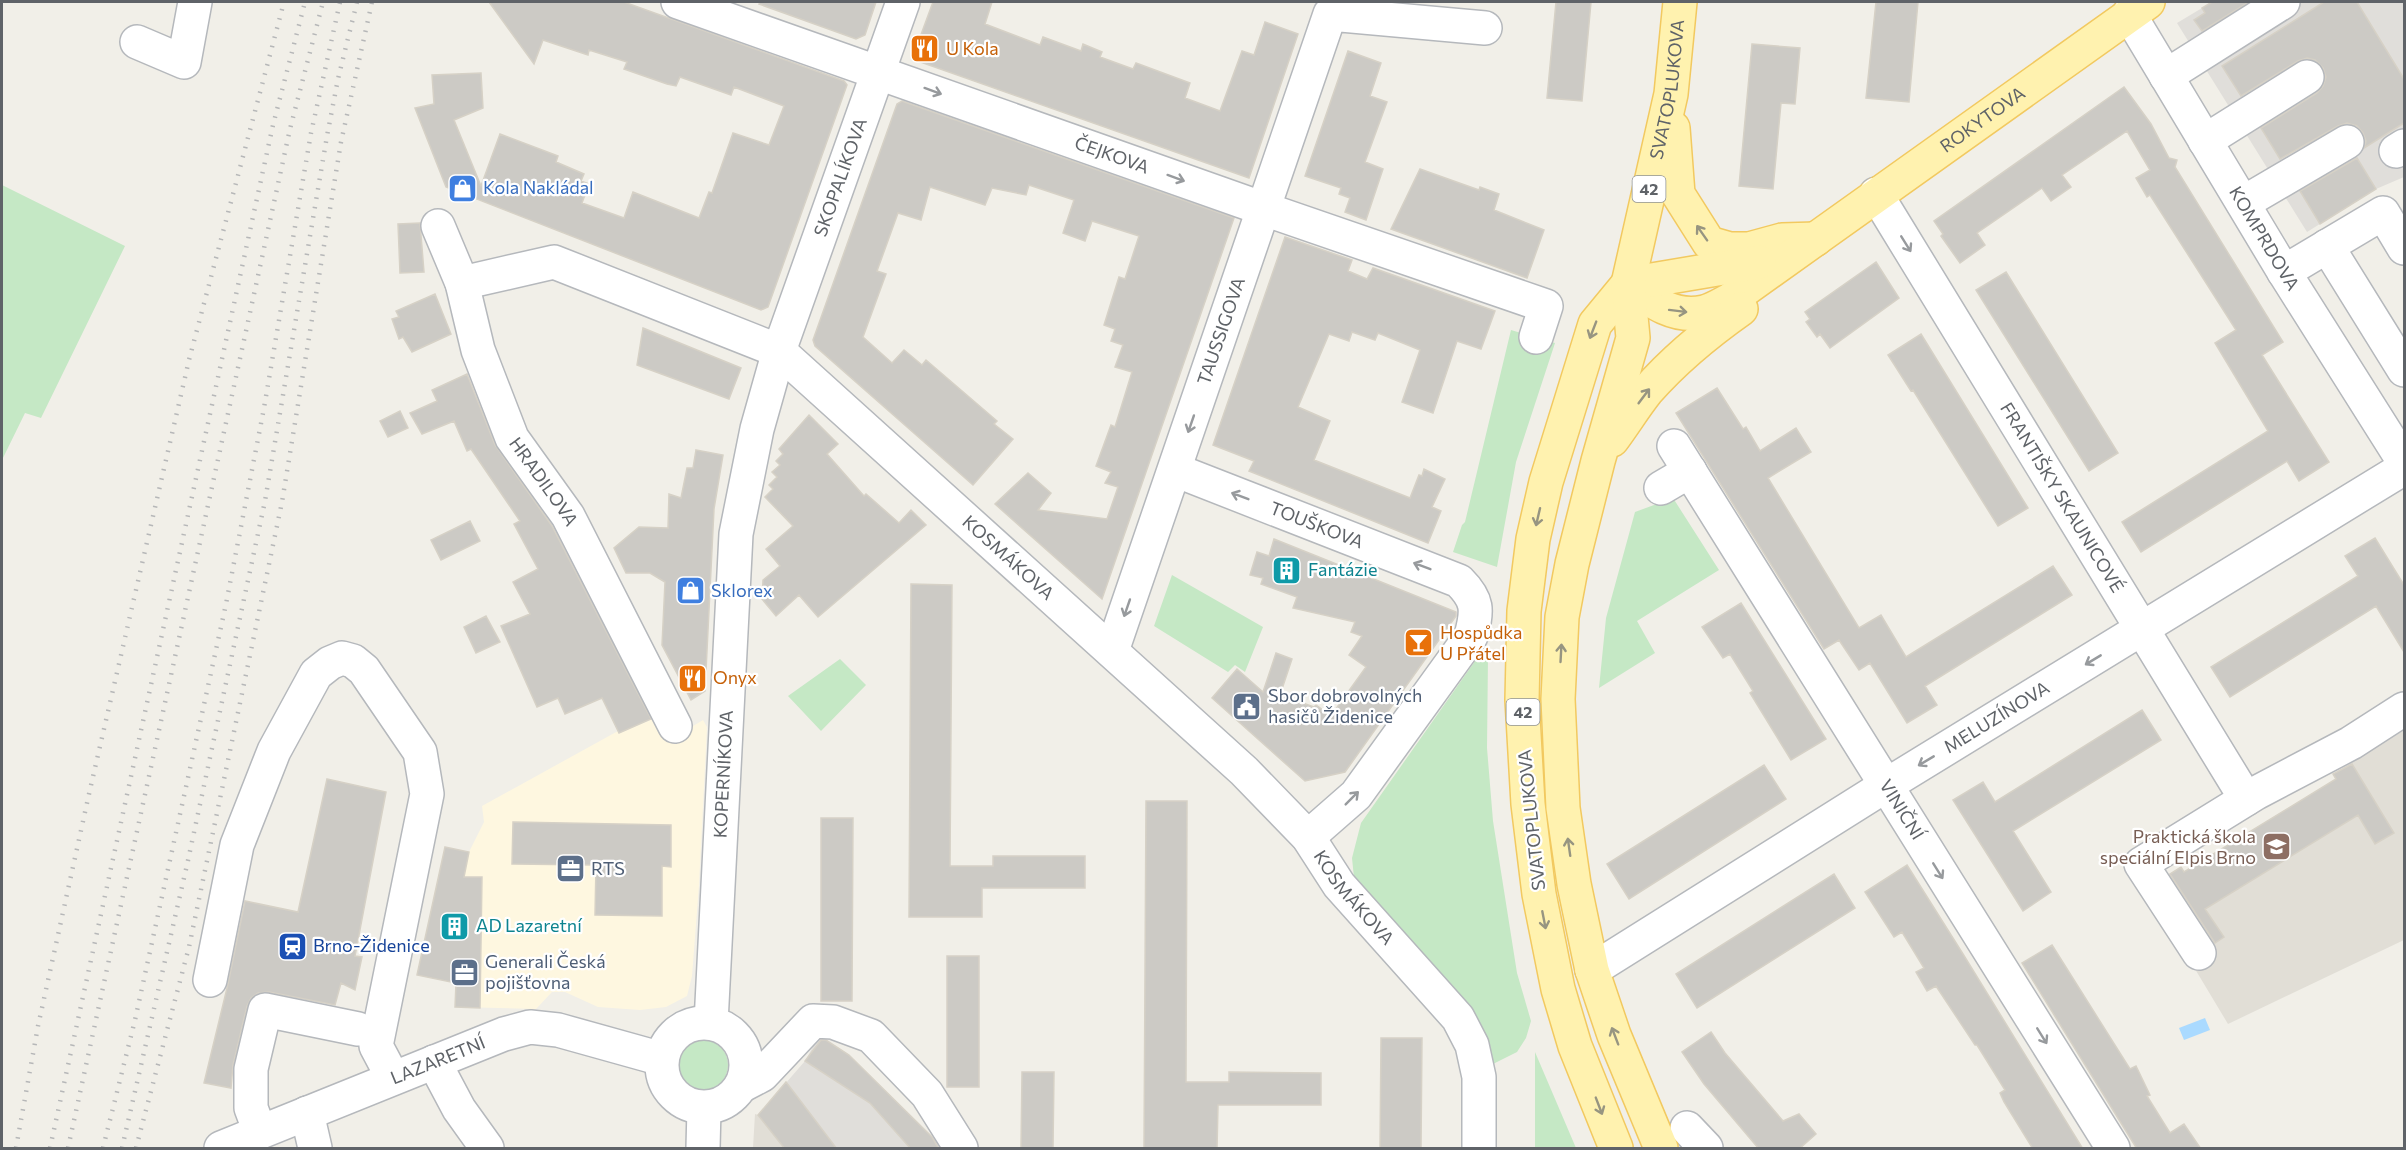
<svg xmlns="http://www.w3.org/2000/svg" width="2406" height="1150" font-family="Commissioner,sans-serif">
  <rect width="100%" height="100%" fill="#f1efe8"/>
  <path fill="#fef7e0" d="M653,719L667,742L703,720L707,727L699,885L692,976L687,996L666,1007L640,1010L598,1007L565,992H552L536,1009L455,1007V982L417,975L445,847L469,852L484,822L482,806L618,731L620,733Z"/>
  <path fill="#e0deda" d="M2212,2H2404V177L2376,189L2307,232L2177,23Z
    M819,1036L849,1055L943,1148H785L758,1115L805,1061Z"/>
  <path fill="#e1ded6" d="M2404,730V940L2228,1024L2189,959L2163,878L2181,867L2184,872L2336,779L2333,774Z
    M755,1114L758,1115L785,1148H753Z"/>
  <path fill="#c5e8c5" d="M2,185L125,246L41,418L25,413L2,460Z
    M1511,330L1555,343L1516,462L1497,567L1453,552L1462,525L1465,522Z
    M1673,498L1719,570L1637,621L1655,653L1599,688L1606,618L1635,512Z
    M1172,575L1263,627L1245,672L1235,665L1228,672L1154,626Z
    M1480,654L1488,657L1487,748L1493,821L1517,973L1531,1021L1526,1038L1517,1052L1491,1065L1354,878L1352,858L1361,823Z
    M840,659L866,685L821,731L788,696Z
    M676 1065a26 26 0 1 1 52 0a26 26 0 1 1-52 0Z
    M1535,1052L1576,1148H1535Z"/>
  <path fill="#aadaff" d="M2205,1018L2210,1030L2184,1040L2179,1028Z"/>
  <path fill="#cccac5" stroke="#d6d1c6" stroke-width="1.5" d="M489,2H624L844,81L847,85L768,307L761,310L446,187L415,108L434,104L432,75L481,73L483,108L454,120L481,186L500,134L558,156L556,162L584,174L581,181L589,184L582,203L624,218L633,192L699,218L709,192L712,193L733,133L769,145L784,106L734,87L731,95L680,77L676,86L667,84L624,69L627,62L589,50L588,55L543,40L534,64Z
    M760,2H876L865,35L856,39L759,4Z
    M933,2H992L985,24L1040,45L1043,37L1081,51L1083,44L1102,52L1100,57L1133,69L1136,63L1190,83L1185,98L1220,111L1242,51L1254,55L1265,22L1298,34L1249,178L912,59Z
    M1556,2H1591L1582,101L1547,98Z
    M1876,2H1918L1909,102L1866,98Z
    M2212,2H2249L2202,31L2194,20L2205,13L2202,8Z
    M2324,2H2357L2404,79V123L2364,148L2366,141L2363,133L2357,126L2347,123L2338,126L2280,159L2261,128L2317,93L2323,86L2326,77L2323,68L2315,60L2307,58L2298,61L2241,96L2222,66Z
    M1752,44L1800,48L1795,104L1781,103L1773,189L1739,186Z
    M1348,51L1381,63L1370,96L1387,102L1365,162L1383,169L1366,220L1345,212L1350,198L1339,194L1341,188L1305,176Z
    M2124,87L2151,124L2169,158L2177,160L2175,167L2283,342L2262,355L2329,462L2299,481L2287,461L2141,552L2122,522L2268,431L2215,343L2236,330L2150,195L2147,197L2136,178L2150,170L2127,131L2062,175L2071,187L2051,201L2042,188L1977,233L1985,245L1960,263L1941,236L1943,234L1934,221Z
    M902,101L1234,218L1102,599L995,504L1028,473L1051,493L1038,510L1107,519L1118,487L1105,483L1111,472L1096,466L1111,425L1115,427L1132,372L1115,367L1123,345L1111,341L1115,329L1104,325L1119,277L1125,279L1139,236L1092,221L1085,241L1063,233L1074,200L1029,185L1026,195L992,188L985,205L930,187L921,220L898,213L877,271L886,274L863,337L892,363L904,350L922,365L926,360L997,421L994,424L1013,439L973,485L815,346L813,340L897,104Z
    M2357,158L2376,189L2320,224L2300,191Z
    M1420,169L1479,190L1480,187L1499,194L1494,210L1544,230L1527,278L1391,229Z
    M420,223L424,272L400,273L398,224Z
    M1285,237L1352,260L1348,271L1367,279L1373,268L1495,311L1481,349L1457,341L1433,413L1402,402L1420,350L1378,333L1375,340L1352,332L1349,341L1329,334L1298,407L1330,421L1314,460L1410,498L1419,475L1422,476L1424,469L1445,479L1432,507L1441,511L1428,543L1249,471L1254,461L1213,445Z
    M1876,262L1899,298L1830,348L1820,334L1817,337L1806,322L1810,319L1805,312Z
    M2006,272L2118,453L2089,471L1976,290Z
    M435,294L451,334L412,352L403,337L399,339L392,319L399,317L396,311Z
    M643,328L741,368L729,399L637,365Z
    M1921,334L2028,508L1998,526L1913,390L1911,391L1888,355Z
    M467,374L495,445L552,526L651,719L619,733L602,698L565,714L558,698L537,707L501,626L530,614L513,582L538,569L514,524L520,521L471,449L467,451L454,421L422,434L410,413L437,401L432,390Z
    M1717,388L1743,429L1746,427L1760,451L1796,428L1811,452L1768,478L1859,628L1881,615L1906,657L2053,566L2072,595L1925,686L1937,705L1907,723L1870,663L1859,670L1839,640L1824,649L1676,413Z
    M400,411L408,428L388,437L380,421Z
    M809,415L838,444L827,454L864,496L866,494L899,523L911,510L926,525L818,617L799,595L776,616L762,599L763,580L780,566L766,549L793,526L765,497L773,489L769,485L777,477L772,472L780,465L776,461L783,454L779,449Z
    M696,450L723,455L714,509L705,691L691,700L662,645L665,582L650,573H626L614,548L639,527L668,528L669,494L681,498L687,468H693Z
    M470,521L480,541L441,560L431,540Z
    M2375,538L2404,585V652L2376,606L2230,697L2211,667L2358,576L2345,556Z
    M1274,539L1456,612V616L1345,772L1305,781L1212,698L1237,669L1263,692L1276,653L1292,659L1280,695L1314,707L1316,705L1327,713L1329,711L1333,713L1366,667L1349,655L1362,636L1351,632L1355,622L1293,608L1297,597L1261,584L1263,578L1250,575L1257,552L1269,556Z
    M911,584L952,585L950,866H993V856H1085V888H982V917H909Z
    M1741,603L1826,739L1791,760L1750,693L1753,691L1730,654L1723,658L1702,627Z
    M486,616L500,642L476,653L464,627Z
    M2142,710L2161,740L2013,831L2051,892L2023,911L1953,800L1983,782L1995,802Z
    M2352,764L2394,833L2375,844L2358,815L2205,909L2224,937L2215,943L2170,874L2181,867L2184,872L2336,779L2333,774Z
    M1764,765L1786,799L1629,899L1607,864Z
    M327,779L386,792L355,956L362,957L355,990L341,983L335,1005L269,992L258,993L251,998L247,1006L233,1065L231,1088L204,1083L228,984L245,901L298,912Z
    M1146,801H1187L1186,1082H1229V1072L1321,1073V1105H1218L1217,1149H1144Z
    M821,818H853L852,1001H821Z
    M513,822L671,825V867L662,866V916L595,915L596,865L512,864Z
    M445,847L469,852L464,877H482L480,1008L455,1007L456,983L417,975Z
    M1907,865L1963,954L2083,1149H2033L2004,1102L2000,1093L2005,1090L1977,1045H1975L1936,986L1927,991L1916,972L1924,968L1902,932L1894,937L1865,892Z
    M1834,874L1855,908L1697,1008L1676,974Z
    M2052,945L2130,1069L2136,1066L2150,1095L2147,1096L2170,1133L2184,1124L2201,1149H2137L2022,963Z
    M947,956H979V1087H947Z
    M1711,1032L1725,1053L1783,1121L1799,1114L1816,1134L1799,1149H1759L1704,1084L1682,1052Z
    M1381,1038H1422L1421,1149H1380Z
    M821,1040H826L849,1055L932,1137L939,1149H911L870,1103L805,1061Z
    M1022,1072H1054L1053,1149H1021Z
    M786,1082L796,1095L837,1149H785L758,1115Z"/>
  <g fill="none" stroke-linecap="round" stroke-linejoin="round">
    <defs>
      <g id="minor">
        <path id="s1" d="M678,2L1264,209L1546,306L1536,337"/>
        <path id="s2" d="M2129,14L2284,272L2404,462"/>
        <path d="M137,42L184,62L195,2"/>
        <path d="M2166,76L2283,2"/>
        <path d="M2205,141L2307,77"/>
        <path d="M2396,151L2404,146"/>
        <path id="s3" d="M1876,194L2246,799"/>
        <path d="M2243,203L2347,142"/>
        <path id="s4" d="M438,226L462,283L478,350L512,438L568,516L675,726"/>
        <path d="M2327,246L2404,370"/>
        <path d="M2284,272L2383,213L2404,248"/>
        <path id="s5" d="M462,283L554,262L779,351L1244,771L1308,837L1339,885L1458,1018L1472,1045L1479,1077V1148"/>
        <path id="s6" d="M1674,446L2113,1148"/>
        <path id="s7" d="M1175,470L1459,581C1478,600 1478,610 1471,636L1356,795L1308,837"/>
        <path d="M1661,488L1690,471"/>
        <path id="s8" d="M1112,651L1330,14L1485,28"/>
        <path d="M2199,953L2141,864L2256,793L2351,743L2404,709"/>
        <path id="s9" d="M1592,970L1885,786L2404,468"/>
        <path d="M210,980L237,845L274,751L316,674L330,663L342,658L353,661L364,670L420,752L427,794L376,1046L393,1078"/>
        <circle cx="704" cy="1065" r="42"/>
        <path id="s10" d="M711,1023L736,534L757,429L779,351L903,2"/>
        <path d="M434,1062L459,1109L487,1148"/>
        <path d="M741,1086L762,1075L813,1021L833,1022L871,1036L927,1094L961,1148"/>
        <path d="M307,1113L315,1148"/>
        <path d="M1687,1128L1706,1148"/>
        <path d="M260,1132L251,1108V1069L265,1010L358,1029"/>
        <path id="s11" d="M221,1148L504,1034L530,1027L558,1030L662,1059"/>
        <path d="M703,1148L704,1108"/>
      </g>
      <g id="major">
        <path d="M1673,128L1678,194L1709,243L1730,249H1749L1782,240L1816,239"/>
        <path id="s12" d="M1628,284C1651,301 1674,319 1704,312C1713,310 1722,304 1730,300L2148,2"/>
        <path d="M1628,284L1759,262"/>
        <path d="M1612,440C1624,424 1635,406 1647,391C1675,359 1707,333 1741,309"/>
        <path d="M1616,1148L1575,1046L1558,989L1539,894L1528,804L1522,700L1524,611L1533,539L1546,482L1595,324L1628,284"/>
        <path id="s13" d="M1661,1148L1614,1035L1592,970L1574,884L1563,808L1558,699L1562,617L1572,564L1598,461L1633,338L1628,284L1671,94L1680,2"/>
      </g>
    </defs>
    <use href="#minor" stroke="#b5b8bc" stroke-width="36"/>
    <use href="#major" stroke="#f2c960" stroke-width="36"/>
    <use href="#minor" stroke="#fff" stroke-width="33"/>
    <use href="#major" stroke="#fff2af" stroke-width="33"/>
    <path stroke="#b6b7b8" stroke-width="4.5" stroke-dasharray="1.5 8" stroke-linecap="butt" d="M16,1148L38,1026L89,794L189,360L284,2
      M50,1148L273,125L305,2
      M68,1148L290,129L323,2
      M103,1148L135,1020L226,604L264,408L311,133L340,2
      M122,1148L187,865L265,501L327,136L338,79L357,2
      M136,1148L189,947L282,502L341,142L372,2"/>
  </g>
  <defs><path id="oneway-shaft" d="M-6 0H5M1.5-3L5.5 0L1.5 3" fill="none" stroke-width="1.6" stroke-linecap="round" stroke-linejoin="round" transform="scale(1.5)"/></defs>
  <g stroke="#979a9d">
    <use href="#oneway-shaft" transform="translate(933 91) rotate(20)"/>
    <use href="#oneway-shaft" transform="translate(1176 178) rotate(20)"/>
    <use href="#oneway-shaft" transform="translate(1906 244) rotate(58)"/>
    <use href="#oneway-shaft" transform="translate(1191 424) rotate(109)"/>
    <use href="#oneway-shaft" transform="translate(1240 496) rotate(-159)"/>
    <use href="#oneway-shaft" transform="translate(1422 566) rotate(-159)"/>
    <use href="#oneway-shaft" transform="translate(1127 608) rotate(109)"/>
    <use href="#oneway-shaft" transform="translate(2093 660) rotate(149)"/>
    <use href="#oneway-shaft" transform="translate(1926 761) rotate(149)"/>
    <use href="#oneway-shaft" transform="translate(1352 798) rotate(-45)"/>
    <use href="#oneway-shaft" transform="translate(1938 871) rotate(58)"/>
    <use href="#oneway-shaft" transform="translate(2042 1036) rotate(58)"/>
  </g>
  <g stroke="#979581">
    <use href="#oneway-shaft" transform="translate(1702 233) rotate(-125)"/>
    <use href="#oneway-shaft" transform="translate(1678 311) rotate(7)"/>
    <use href="#oneway-shaft" transform="translate(1593 330) rotate(111)"/>
    <use href="#oneway-shaft" transform="translate(1644 396) rotate(-53)"/>
    <use href="#oneway-shaft" transform="translate(1538 517) rotate(103)"/>
    <use href="#oneway-shaft" transform="translate(1561 653) rotate(-87)"/>
    <use href="#oneway-shaft" transform="translate(1569 847) rotate(-98)"/>
    <use href="#oneway-shaft" transform="translate(1544 920) rotate(79)"/>
    <use href="#oneway-shaft" transform="translate(1615 1036) rotate(-111)"/>
    <use href="#oneway-shaft" transform="translate(1599 1106) rotate(69)"/>
  </g>
  <defs>
    <symbol id="restaurant-square" viewBox="-11 -11 22 22"><rect x="-9" y="-9" width="18" height="18" rx="4" fill="#e8710a" stroke="#fff"/><path d="M-5-6h1v4h1v-4h1v4h1v-4h1v5L-1.5 .5V6h-2V.5L-5-1ZM5-6V6H3V1.5H1.5Q1.5-4 5-6Z" fill="#fff"/></symbol>
    <symbol id="shop-square" viewBox="-11 -11 22 22"><rect x="-9" y="-9" width="18" height="18" rx="4" fill="#3f7fe0" stroke="#fff"/><path d="M-5-2.5h2.3a2.7 3.5 0 0 1 5.4 0H5L5.5 6h-11ZM-1.5-2.5h3a1.5 2.3 0 0 0-3 0Z" fill="#fff"/></symbol>
    <symbol id="building-square" viewBox="-11 -11 22 22"><rect x="-9" y="-9" width="18" height="18" rx="4" fill="#0f9aa8" stroke="#fff"/><path d="M-4-6H4V6H1V3H-1V6H-4ZM-2.5-4.3h1.7v1.8h-1.7ZM.8-4.3h1.7v1.8H.8ZM-2.5-1h1.7V.8h-1.7ZM.8-1h1.7V.8H.8Z" fill="#fff"/></symbol>
    <symbol id="bar-square" viewBox="-11 -11 22 22"><rect x="-9" y="-9" width="18" height="18" rx="4" fill="#e8710a" stroke="#fff"/><path d="M-6-5H6L.8 .8V4.5H3.5V6h-7V4.5H-.8V.8Z" fill="#fff"/></symbol>
    <symbol id="civic-square" viewBox="-11 -11 22 22"><rect x="-9" y="-9" width="18" height="18" rx="4" fill="#5c6f8a" stroke="#fff"/><path d="M-.6-6.5H3V-4.5H.6V-3L4-1V1h2V6H-6V1h2V-1L-.6-3ZM-1.2 2.5V6h2.4V2.5Z" fill="#fff"/></symbol>
    <symbol id="school-square" viewBox="-11 -11 22 22"><rect x="-9" y="-9" width="18" height="18" rx="4" fill="#8d6e63" stroke="#fff"/><path d="M0-5L7-2L0 1L-7-2ZM-4 1L0 2.5L4 1V4Q0 6-4 4Z" fill="#fff"/></symbol>
    <symbol id="office-square" viewBox="-11 -11 22 22"><rect x="-9" y="-9" width="18" height="18" rx="4" fill="#5c6f8a" stroke="#fff"/><path d="M-6-3h4V-5.5h4V-3h4V5H-6ZM-1-4.5V-3h2v-1.5ZM-6 0V1H6V0Z" fill="#fff"/></symbol>
    <symbol id="station-square" viewBox="-11 -11 22 22"><rect x="-9" y="-9" width="18" height="18" rx="4" fill="#1a4fb4" stroke="#fff"/><path d="M-3-6H3Q5-6 5-4V2Q5 4 3 4L4.5 6H3L1.5 4h-3L-3 6H-4.5L-3 4Q-5 4-5 2V-4Q-5-6-3-6ZM-3.5-4v3h7v-3ZM-3.5 1v1.5H-2V1ZM2 1v1.5H3.5V1Z" fill="#fff"/></symbol>
  </defs>
  <g fill-rule="evenodd">
    <use href="#restaurant-square" x="908" y="32" width="33" height="33"/>
    <use href="#shop-square" x="446" y="172" width="33" height="33"/>
    <use href="#building-square" x="1270" y="554" width="33" height="33"/>
    <use href="#shop-square" x="674" y="574" width="33" height="33"/>
    <use href="#bar-square" x="1402" y="626" width="33" height="33"/>
    <use href="#restaurant-square" x="676" y="662" width="33" height="33"/>
    <use href="#civic-square" x="1230" y="690" width="33" height="33"/>
    <use href="#school-square" x="2260" y="830" width="33" height="33"/>
    <use href="#office-square" x="554" y="852" width="33" height="33"/>
    <use href="#building-square" x="438" y="910" width="33" height="33"/>
    <use href="#station-square" x="276" y="930" width="33" height="33"/>
    <use href="#office-square" x="448" y="956" width="33" height="33"/>
  </g>
  <g text-anchor="middle" stroke-width="4.5" stroke-linejoin="round" paint-order="stroke">
    <g fill="#fff" stroke="#8f9295" stroke-width="1.5">
      <rect x="1632.5" y="176" width="33" height="26" rx="4.5"/>
      <rect x="1506.5" y="699" width="33" height="26" rx="4.5"/>
    </g>
    <g font-size="16" font-weight="bold" fill="#5f6368">
      <text x="1649" y="195">42</text>
      <text x="1523" y="718">42</text>
    </g>
    <g font-size="18" fill="#c56008" stroke="#fff" text-anchor="start">
      <text x="946" y="55">U Kola</text>
      <text x="1440" y="639">Hospůdka<tspan x="1440" dy="21">U Přátel</tspan></text>
      <text x="713" y="684">Onyx</text>
    </g>
    <g font-size="18" fill="#5f6368" stroke="#fff">
      <text dy="6" stroke="none"><textPath href="#s13" startOffset="1088">SVATOPLUKOVA</textPath></text>
      <text dy="6" stroke="none"><textPath href="#s12" startOffset="423">ROKYTOVA</textPath></text>
      <text dy="6" stroke="none"><textPath href="#s1" startOffset="460">ČEJKOVA</textPath></text>
      <text dy="6" stroke="none"><textPath href="#s10" startOffset="862">SKOPALÍKOVA</textPath></text>
      <text dy="6" stroke="none"><textPath href="#s2" startOffset="262">KOMPRDOVA</textPath></text>
      <text dy="6" stroke="none"><textPath href="#s8" startOffset="338">TAUSSIGOVA</textPath></text>
      <text dy="6" stroke="none"><textPath href="#s4" startOffset="279">HRADILOVA</textPath></text>
      <text dy="6" stroke="none"><textPath href="#s3" startOffset="356">FRANTIŠKY SKAUNICOVÉ</textPath></text>
      <text dy="6" stroke="none"><textPath href="#s7" startOffset="152">TOUŠKOVA</textPath></text>
      <text dy="6" stroke="none"><textPath href="#s5" startOffset="645">KOSMÁKOVA</textPath></text>
      <text dy="6" stroke="none"><textPath href="#s9" startOffset="477">MELUZÍNOVA</textPath></text>
      <text dy="6" stroke="none"><textPath href="#s10" startOffset="249">KOPERNÍKOVA</textPath></text>
      <text dy="6" stroke="none"><textPath href="#s6" startOffset="429">VINIČNÍ</textPath></text>
      <text transform="translate(1532 820) rotate(-96)" y="6">SVATOPLUKOVA</text>
      <text dy="6" stroke="none"><textPath href="#s5" startOffset="1131">KOSMÁKOVA</textPath></text>
      <text dy="6" stroke="none"><textPath href="#s11" startOffset="234">LAZARETNÍ</textPath></text>
    </g>
    <g font-size="18" fill="#366cbe" stroke="#fff" text-anchor="start">
      <text x="483" y="194">Kola Nakládal</text>
      <text x="711" y="597">Sklorex</text>
    </g>
    <g font-size="18" fill="#0d838f" stroke="#fff" text-anchor="start">
      <text x="1308" y="576">Fantázie</text>
      <text x="476" y="932">AD Lazaretní</text>
    </g>
    <g font-size="18" fill="#4e5e75" stroke="#fff" text-anchor="start">
      <text x="1268" y="702">Sbor dobrovolných<tspan x="1268" dy="21">hasičů Židenice</tspan></text>
      <text x="591" y="875">RTS</text>
      <text x="485" y="968">Generali Česká<tspan x="485" dy="21">pojišťovna</tspan></text>
    </g>
    <g font-size="18" fill="#785e54" stroke="#fff" text-anchor="end">
      <text x="2256" y="843">Praktická škola<tspan x="2256" dy="21">speciální Elpis Brno</tspan></text>
    </g>
    <g font-size="18" fill="#164399" stroke="#fff" text-anchor="start">
      <text x="313" y="952">Brno-Židenice</text>
    </g>
  </g>
  <rect width="2406" height="1150" fill="none" stroke="#5f6368" stroke-width="6"/>
</svg>
